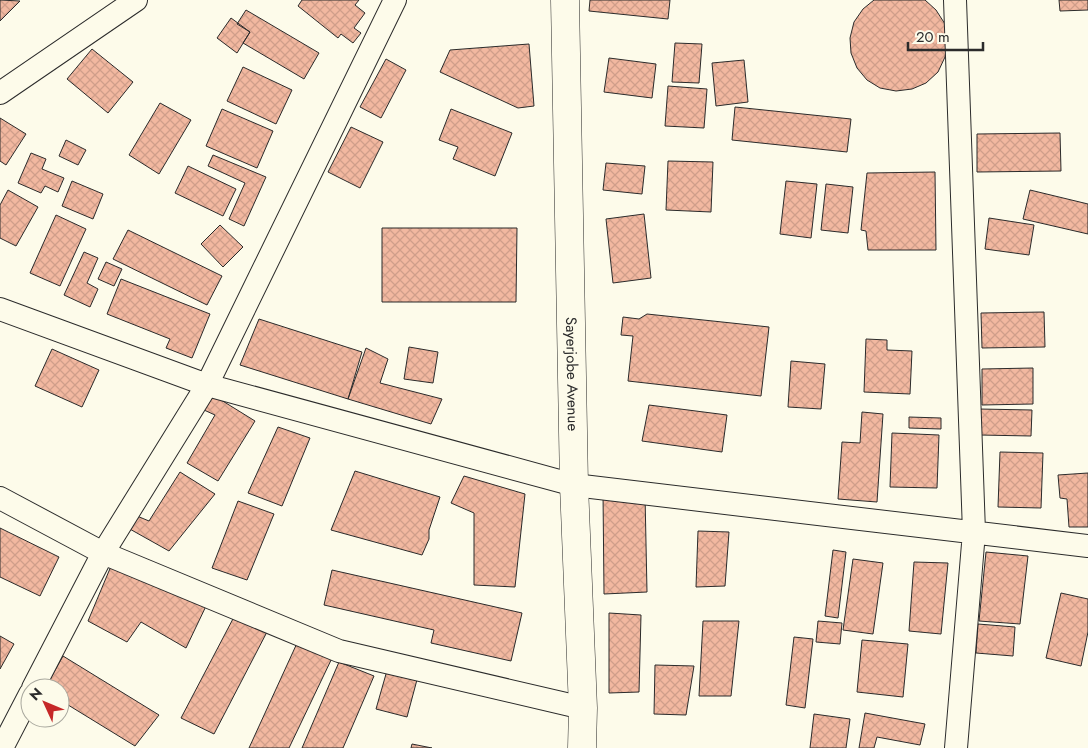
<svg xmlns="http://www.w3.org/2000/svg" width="1088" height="748" font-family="Jost,sans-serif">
  <defs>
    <pattern id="building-cross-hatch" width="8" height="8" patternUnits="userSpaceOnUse" patternTransform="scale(1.25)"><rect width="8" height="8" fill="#f2b8a0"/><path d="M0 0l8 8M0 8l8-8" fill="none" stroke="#d09e8a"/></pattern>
  </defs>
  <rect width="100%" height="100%" fill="#fdfbea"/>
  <path fill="url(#building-cross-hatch)" stroke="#2b2b2b" d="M0,0L20,1L0,21Z
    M302,0H359L355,5L365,13L354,28L361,33L353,43L341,34L338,38L298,6Z
    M590,0H670L668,19L589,11Z
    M874,0H925L936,10L945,24L948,40L945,57L938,72L926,83L912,89L896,91L880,88L867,80L857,68L851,53L850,38L854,22L863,9Z
    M1059,0H1088V10L1060,11Z
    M246,10L319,53L304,79L243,43L250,32L237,24Z
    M231,18L250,32L237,53L217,38Z
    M675,43L702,44L699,83L672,82Z
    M529,44L534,106L518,108L440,72L450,50Z
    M92,49L133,82L108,113L67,79Z
    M609,58L656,64L652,98L604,92Z
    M386,59L406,70L381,118L360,107Z
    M744,60L748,102L716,106L712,63Z
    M243,67L292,90L276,124L227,101Z
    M668,86L707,89L704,128L665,126Z
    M160,103L191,120L159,174L129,155Z
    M735,107L851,119L847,152L732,140Z
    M222,109L273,131L257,168L206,146Z
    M451,109L512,133L495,176L453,159L458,147L439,140Z
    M0,118L26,134L6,165L0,161Z
    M351,127L383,142L360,188L328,172Z
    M1060,133L1061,171L977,172V134Z
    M66,140L86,150L78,165L59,156Z
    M31,153L46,159L42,169L64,178L58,192L45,186L41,193L18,183Z
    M213,155L266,177L244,226L229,219L245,183L208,166Z
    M668,161L713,162L711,212L666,210Z
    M606,163L645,166L642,194L603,190Z
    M188,166L236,189L223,216L175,193Z
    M935,172L936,250H868L866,231L861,230L867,173Z
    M72,181L103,194L93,219L62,206Z
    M786,181L817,184L811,238L780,234Z
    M826,184L853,187L848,233L821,230Z
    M8,190L38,207L16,246L0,238V205Z
    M1030,190L1088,204V234L1023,219Z
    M644,214L651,278L613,283L606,219Z
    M56,215L86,229L60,286L30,273Z
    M989,218L1034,225L1029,255L985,249Z
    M220,225L243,247L223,267L201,244Z
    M382,228H517L516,302H382Z
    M128,230L222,276L207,305L113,259Z
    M84,252L98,258L87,283L98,289L90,307L64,295Z
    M106,262L122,269L114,286L98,279Z
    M121,279L210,314L192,358L166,348L170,339L107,314Z
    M1044,312L1045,347L982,348L981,313Z
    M647,314L769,327L761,396L628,381L633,336L621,335L623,317L639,319Z
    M259,319L362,352L348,399L240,365Z
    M866,339L887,340V350L912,351L910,394L864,392Z
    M409,347L438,352L433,383L404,379Z
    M366,348L388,359L380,383L442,399L431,424L348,399Z
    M52,349L99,370L82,407L35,386Z
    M791,361L825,364L821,409L788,407Z
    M1033,368V404L982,405V369Z
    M213,395L255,421L218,481L187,463L215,415L204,410Z
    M649,405L727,415L722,452L642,441Z
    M979,409L1032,410L1031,436L979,435Z
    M862,412L883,414L877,502L838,499L842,442L860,443Z
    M909,417L941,418V429L909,428Z
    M278,427L310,438L282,506L248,493Z
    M892,433L939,435L937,488L890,487Z
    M1000,452L1043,453L1041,508L998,507Z
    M355,471L440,497L429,530V539L422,555L331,530Z
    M180,472L215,494L169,551L128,528L137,516L149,521Z
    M1088,473V527H1069L1067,499L1060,498L1058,475Z
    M464,476L525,494L515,587L474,585V513L451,503Z
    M603,492L645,494L647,592L604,594Z
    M238,501L274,514L247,580L212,568Z
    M0,528L59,557L40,596L0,577Z
    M698,531L729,532L725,586L696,587Z
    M833,550L846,552L838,618L825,616Z
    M986,552L1028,556L1020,624L979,621Z
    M114,559L207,604L186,648L141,622L127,642L88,621Z
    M853,559L883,563L873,634L843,630Z
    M914,562L948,563L941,634L909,631Z
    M332,570L522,613L511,661L431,643L434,630L324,605Z
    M1061,593L1088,599V632L1081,666L1046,658Z
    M609,613L641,615L639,692L609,693Z
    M235,615L268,630L214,734L181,718Z
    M703,621H739L731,696H699Z
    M818,621L842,623L840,644L816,642Z
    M978,624L1015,627L1013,656L976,653Z
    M0,636L14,644L0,669Z
    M794,637L813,639L805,708L786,705Z
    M862,640L908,644L903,697L857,692Z
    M298,641L333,656L289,748H249Z
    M63,656L159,715L135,746L60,700V688H45Z
    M339,662L374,676L343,748H302Z
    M655,665L694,666L686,715L654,714Z
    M388,667L418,676L407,717L376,709Z
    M865,713L925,724L920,745L877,737L874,748H859Z
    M814,714L850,719L846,748H810Z
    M412,744L432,748H411Z"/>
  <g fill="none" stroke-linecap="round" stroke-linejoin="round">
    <defs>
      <path id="street" d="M955,0L974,532L956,748
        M0,93L136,0
        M0,309L207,385L574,485L1088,546
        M0,498L103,553L339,651L583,708
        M33,688L103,553L207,385L395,0
        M2,748L30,694"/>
      <g id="primary">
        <path id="s1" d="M565,0L574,485L583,708L582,748"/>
      </g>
    </defs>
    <use href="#street" stroke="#2b2b2b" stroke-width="24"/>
    <use href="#primary" stroke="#2b2b2b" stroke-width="29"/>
    <use href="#street" stroke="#fdfbea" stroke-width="22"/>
    <use href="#primary" stroke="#fdfbea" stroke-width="28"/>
  </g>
  <g text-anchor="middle" stroke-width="4" stroke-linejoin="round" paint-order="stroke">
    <g font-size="15" fill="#2b2b2b" stroke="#fdfbea">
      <text dy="5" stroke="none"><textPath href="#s1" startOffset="374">Sayerjobe Avenue</textPath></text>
    </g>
  </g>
  <g transform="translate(45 703) rotate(314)"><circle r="24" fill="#fdfbea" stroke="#a9a89e"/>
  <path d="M0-4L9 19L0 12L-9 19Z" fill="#c62828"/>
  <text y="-8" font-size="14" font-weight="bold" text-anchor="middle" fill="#2b2b2b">N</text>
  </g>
  <path d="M908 42v8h75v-8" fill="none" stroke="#2b2b2b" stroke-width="2.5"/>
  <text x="916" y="42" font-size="15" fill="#2b2b2b" stroke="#fdfbea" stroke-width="4" paint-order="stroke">20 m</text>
</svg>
